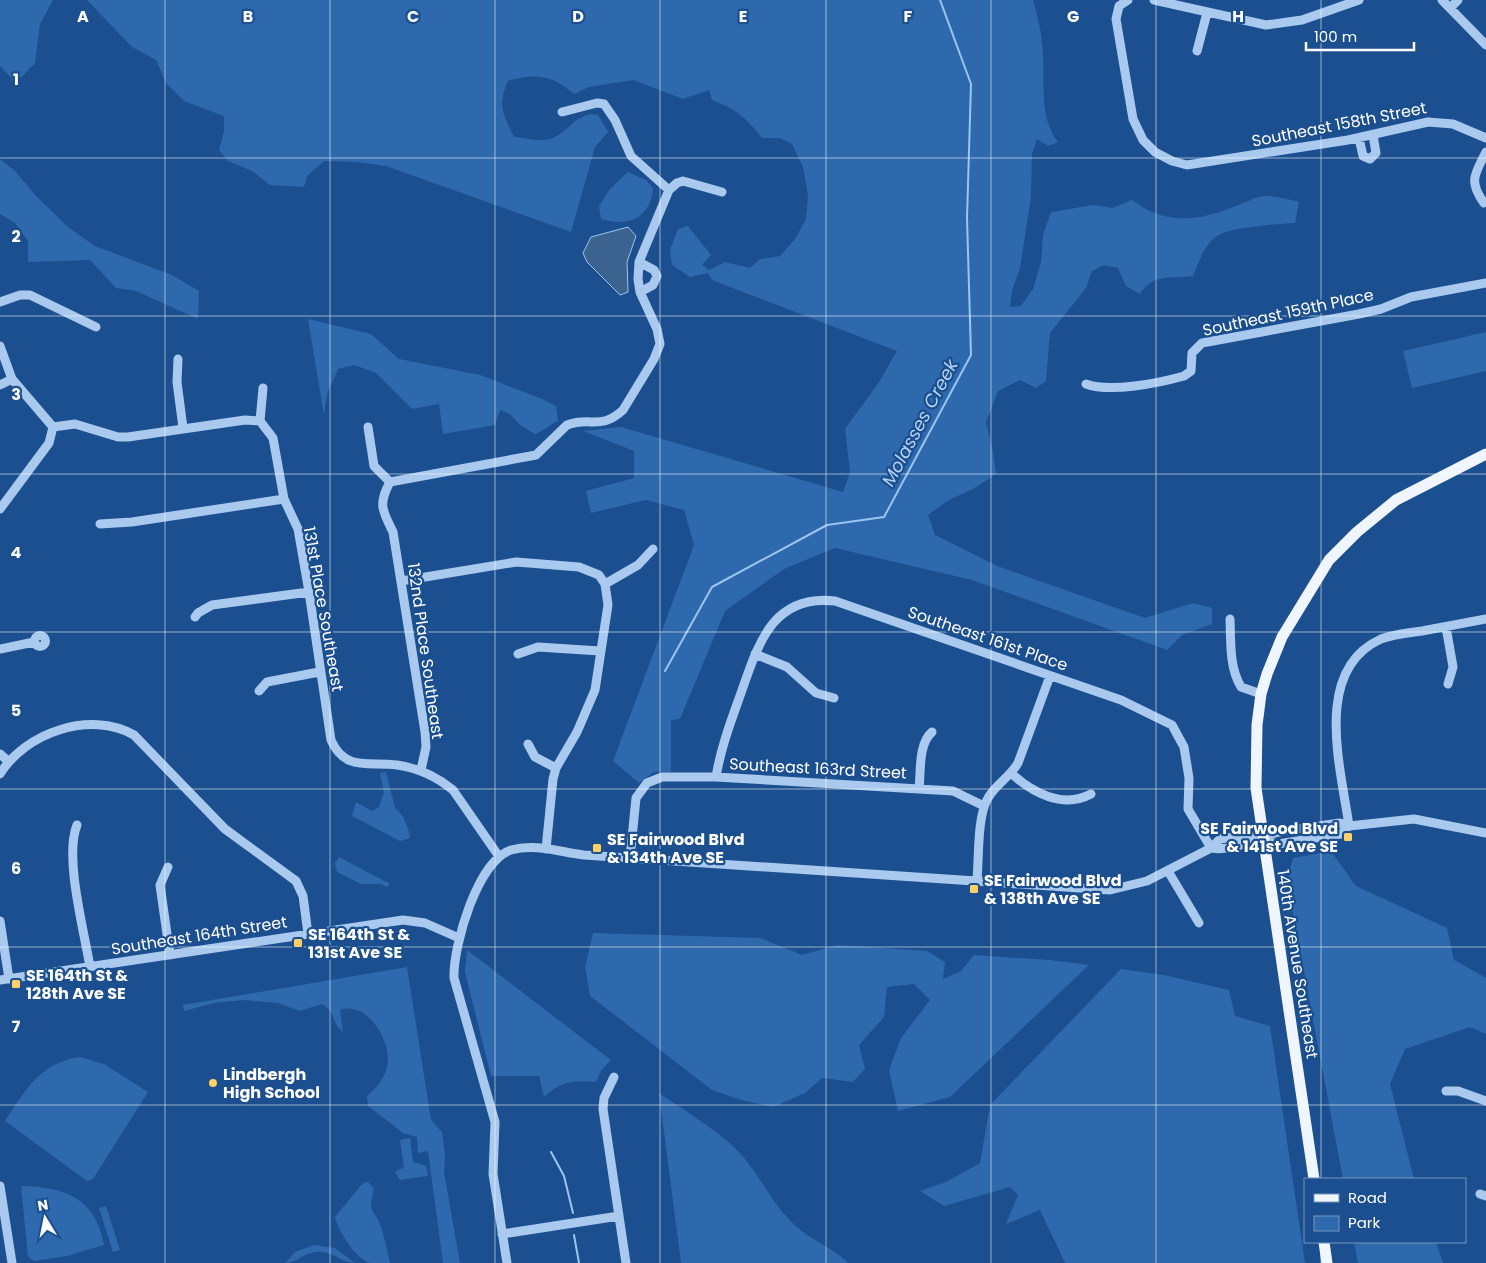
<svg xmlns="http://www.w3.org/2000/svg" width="1486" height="1263" font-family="Poppins,sans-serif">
  <rect width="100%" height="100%" fill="#1b4f8f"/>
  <path fill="#2e69ad" d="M0,0H53L40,24L35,63L16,83L0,66Z
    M87,0H1033C1038,18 1043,37 1043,57C1045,86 1039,117 1058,142L1048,146L1037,139L1032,154L1031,197L1020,268L1012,291L1010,307L1021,306L1033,289L1041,262L1043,235L1051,212L1093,205L1113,208L1132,200C1166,226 1198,221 1236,206C1245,203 1256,196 1265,196C1277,196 1288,199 1299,202L1295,223C1278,224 1229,227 1217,236C1204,245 1199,262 1193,276C1171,279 1153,273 1140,294L1126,286L1118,268L1104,265L1092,271L1086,288L1050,333L1046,381L1036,388L1020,380L998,391L986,422L993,452L996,474L973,489L949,500L928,515L935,535L997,566L1145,618L1193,603L1212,608V624L1182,635L1167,650L972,580L835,548L784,569L725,611L680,719L671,720V772H654L639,783L613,761L694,545L684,510L646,500L591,513L586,491L634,478V451L583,431L621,427L843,492L850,472L845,429L879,382L897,351L712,280L708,273L690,277L672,265L670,250L678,229L688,226L711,255L702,265L709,270L725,262L750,268L760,259L780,256L795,239L806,219L808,195L803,167L792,144L780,138H762C746,118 736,109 712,100L709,90L683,99L633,80L589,87L574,94C552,75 535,73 508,81C497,105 503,114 514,137C524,138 540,142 550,139C568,134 577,110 598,115L608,132L595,147L571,232L386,166L356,162L324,161L307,176L304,187L270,185L252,171L228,161L219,150L224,131V116L184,101L166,83L156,60L132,47Z
    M0,159L15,171L36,196L68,227L95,246L172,275L199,291L198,319L136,291L116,288L90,260L28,262V241L15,223L0,214Z
    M628,172L646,180L653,188C651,219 627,227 601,219L599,206L610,189Z
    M308,319L371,334L399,359L480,375L542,399L556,406L558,421C549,425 544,431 535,434L520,425L510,414L500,410L495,425L443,434L439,404L412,409L376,373L354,365L338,369L327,394L324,415Z
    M1486,332V371L1412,388L1403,351Z
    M386,772L395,808C403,813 409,828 410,838L400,841L352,816L356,802L372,811L379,807L384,792L380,773Z
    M1331,851L1356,886L1447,928L1454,960L1486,978V1034L1470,1027L1405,1049L1390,1084L1414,1179H1343L1287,881L1293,858Z
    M339,857L390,884L387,887L381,884H361L337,872L335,863Z
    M593,933L760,938L802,955L838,945L927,951L945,962L943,979L961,971L974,955L1050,960L1089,965L950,1097L898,1111L889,1070L901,1038L930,1000L914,984L887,987L884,1017L859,1045L865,1069L853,1082L822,1078L805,1093L773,1107L741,1100L712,1090L590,996L585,967Z
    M467,950L611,1060L601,1071L596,1082C572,1081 563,1080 544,1097L539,1076H491L465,972Z
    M407,967L431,1120L442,1132L445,1155L444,1172L460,1263H443L428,1151L418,1153L417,1137L403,1133L368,1106L367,1096C376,1088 384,1080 387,1067C393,1043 368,1000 340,1010L343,1032C332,1024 336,1012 322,1004L300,1011L278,1003L244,1000L214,1003L184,1011L183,1005Z
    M1121,969L1164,975L1229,990L1235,1016L1270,1026L1305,1263H1065L1040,1210L1006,1224L1018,1195L1010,1187L944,1206L920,1191L946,1182L980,1163L990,1105Z
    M80,1057L104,1064L148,1092L93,1179L87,1181L5,1121C26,1090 39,1063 80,1057Z
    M659,1093C682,1109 714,1128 734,1147C759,1171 771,1205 798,1228C814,1242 834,1248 848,1263H681Z
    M410,1138L413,1162L426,1166L428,1176L400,1180L395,1172L404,1167L400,1140Z
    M368,1182L374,1189C367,1215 374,1207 381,1227C385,1239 387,1251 390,1263C384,1263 376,1263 370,1263C356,1259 338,1231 335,1217L363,1183Z
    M21,1186C65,1187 95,1197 104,1245L67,1256L34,1261L28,1257Z
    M106,1206L120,1250L113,1252L99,1208Z
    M1354,1242H1436L1443,1263H1358Z
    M314,1245L335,1248L355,1263C342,1263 335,1253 322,1252C306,1250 298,1263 285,1263L295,1252Z"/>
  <path fill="#3c6290" stroke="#9cc4f0" d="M628,227L636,236L627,262L628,292L620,295L587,262L583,253L591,237Z"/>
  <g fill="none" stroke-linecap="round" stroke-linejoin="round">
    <path stroke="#9cc4f0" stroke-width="2" d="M665,671L712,587L827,525L884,517L971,355L967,218L971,84L940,0
      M551,1152L564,1176L573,1213
      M574,1235L579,1263"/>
    <path stroke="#a9c9ee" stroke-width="9" d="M1128,0L1119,6L1116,19L1133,119L1143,140L1155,152L1172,161L1187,165L1348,140L1428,122L1453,124L1486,138
      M1154,0L1266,25L1302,20L1359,0
      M1442,0L1486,45
      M1450,8L1458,0
      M1197,51L1207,13
      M562,112L597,103L604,104L615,120L631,156L669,190
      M1359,138L1363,156L1370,159L1376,153L1373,135
      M1484,203C1468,181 1475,174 1486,152
      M639,262L654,270L657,276L653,285L640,292
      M0,302L20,295H30L96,327
      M0,346L12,379L53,427
      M178,359L177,382L183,428
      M1086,384C1110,393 1159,383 1184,376L1191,371L1192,353L1202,343L1359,314L1381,309L1411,297L1486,283
      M0,385L12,379
      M260,421L273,438L284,499L298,529L309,592L331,740C345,772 369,761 397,765C418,768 436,776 453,790L498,855
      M260,421L263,388
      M53,427L75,424L118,437H128L245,420L260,421
      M368,427L374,466L390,482C378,504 382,510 393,532L425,732L426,747L421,770
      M390,482L536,455L567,425C591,416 600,431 623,410L654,359L660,344L657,329L640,292L638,279L639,262L669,190L677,183L683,181L722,192
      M0,509L49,443L53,427
      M100,524L132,522L284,499
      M401,581L516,562L579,567L599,575L605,584L608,605L595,690L577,732L556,768L553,779L546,849
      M605,584L638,565L653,549
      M195,617L198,613L212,605L309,592
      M1230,619C1231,642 1229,667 1241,687L1261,694
      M1446,627L1453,667L1448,684
      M34.5 641a5.5 5.5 0 1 1 11 0a5.5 5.5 0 1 1-11 0Z
      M0,649L34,642
      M518,654L538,647L600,651
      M755,654L787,667L816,693L834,698
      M259,691L267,682L319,672
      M528,744L535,757L556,768
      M0,754L8,761
      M0,774C25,733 90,710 134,735L225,829L296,881L303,896L308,934
      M1012,774C1033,793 1063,809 1091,794
      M716,777C721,747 731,721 741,693C758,645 772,594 835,601L1121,700L1172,725L1184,747L1189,778L1188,809L1211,848
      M919,789C921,772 918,744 932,732
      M77,825C64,857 84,930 90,967
      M1349,826C1341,768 1312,670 1381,639C1394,634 1409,633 1422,631C1444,627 1465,623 1486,619
      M1211,848C1237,852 1255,837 1279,832C1299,828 1320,826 1340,823L1349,826L1414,819L1486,833
      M630,858L636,798L647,783L662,777H716L953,791L984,806
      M168,867L160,885L170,955
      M1168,871L1199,923
      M977,880C979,859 977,816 988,798C996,784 1010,777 1018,763L1050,676
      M0,921L9,979
      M0,980L403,920L425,923L459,938
      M614,1077L604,1098L603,1109L626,1263
      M1446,1091H1458L1486,1101
      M0,1186L12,1263
      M1480,1194L1486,1196
      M502,1234L619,1216
      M507,1263L493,1174L495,1122L454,978C453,945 478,860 511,850C535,843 560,852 584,855L1110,890L1147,881L1211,848L1220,839L1246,835L1278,844L1341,834L1349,826"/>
    <path stroke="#f0f6ff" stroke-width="11" d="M1314,1179L1256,788L1257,725L1261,694L1267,674L1282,637L1329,560L1357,532L1396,500L1486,454
      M1324,1242L1327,1263"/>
  </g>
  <path fill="none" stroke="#fff" stroke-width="1" stroke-opacity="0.55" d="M165,0V1263M330,0V1263M495,0V1263M660,0V1263M826,0V1263M991,0V1263M1156,0V1263M1321,0V1179M0,158H1486M0,316H1486M0,474H1486M0,632H1486M0,789H1486M0,947H1486M0,1105H1486M1321,1242V1263"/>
  <g fill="#ffd166" stroke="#1b4f8f" stroke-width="2">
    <rect x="1343" y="832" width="10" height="10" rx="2.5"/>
    <rect x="592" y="843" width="10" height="10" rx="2.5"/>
    <rect x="969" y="884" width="10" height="10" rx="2.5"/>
    <rect x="293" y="938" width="10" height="10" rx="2.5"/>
    <rect x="11" y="979" width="10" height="10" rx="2.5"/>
    <circle cx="213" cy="1083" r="5"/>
  </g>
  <g text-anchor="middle" stroke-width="4.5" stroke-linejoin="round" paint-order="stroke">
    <g font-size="16" fill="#fff" stroke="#1b4f8f">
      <text transform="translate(1339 124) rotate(-11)" y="6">Southeast 158th Street</text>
      <text transform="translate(1288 312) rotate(-12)" y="6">Southeast 159th Place</text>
      <text transform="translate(324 609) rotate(80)" y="6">131st Place Southeast</text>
      <text transform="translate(988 638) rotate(19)" y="6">Southeast 161st Place</text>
      <text transform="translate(426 651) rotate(82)" y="6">132nd Place Southeast</text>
      <text transform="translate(818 768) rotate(3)" y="6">Southeast 163rd Street</text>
      <text transform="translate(199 935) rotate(-9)" y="6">Southeast 164th Street</text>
      <text transform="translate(1298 964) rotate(81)" y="6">140th Avenue Southeast</text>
    </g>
    <g font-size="16" font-weight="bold" fill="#fff" stroke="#1b4f8f" text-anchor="start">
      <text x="1338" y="834" text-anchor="end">SE Fairwood Blvd<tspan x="1338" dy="18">&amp; 141st Ave SE</tspan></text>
      <text x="607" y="845">SE Fairwood Blvd<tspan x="607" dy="18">&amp; 134th Ave SE</tspan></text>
      <text x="984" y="886">SE Fairwood Blvd<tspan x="984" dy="18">&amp; 138th Ave SE</tspan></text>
      <text x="308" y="940">SE 164th St &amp;<tspan x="308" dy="18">131st Ave SE</tspan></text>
      <text x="26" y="981">SE 164th St &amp;<tspan x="26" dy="18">128th Ave SE</tspan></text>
      <text x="223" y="1080">Lindbergh<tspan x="223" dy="18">High School</tspan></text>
    </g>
    <g font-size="18" font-style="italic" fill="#b5d3f5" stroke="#1b4f8f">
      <text transform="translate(920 423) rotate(-62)" y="6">Molasses Creek</text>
    </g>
  </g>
  <g font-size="16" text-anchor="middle" font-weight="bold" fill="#fff" stroke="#1b4f8f" stroke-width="4.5" stroke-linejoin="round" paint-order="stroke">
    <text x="83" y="22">A</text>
    <text x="248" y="22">B</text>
    <text x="413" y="22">C</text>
    <text x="578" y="22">D</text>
    <text x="743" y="22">E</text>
    <text x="908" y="22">F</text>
    <text x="1073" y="22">G</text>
    <text x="1238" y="22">H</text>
    <text x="16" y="85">1</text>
    <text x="16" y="242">2</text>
    <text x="16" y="400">3</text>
    <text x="16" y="558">4</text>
    <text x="16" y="716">5</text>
    <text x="16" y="874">6</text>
    <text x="16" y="1032">7</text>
  </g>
  <rect x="1304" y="1178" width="162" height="65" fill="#1b4f8f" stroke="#7695bc"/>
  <rect x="1314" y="1194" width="25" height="8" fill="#f0f6ff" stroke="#7695bc"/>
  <text x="1348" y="1203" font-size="15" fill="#ffffff">Road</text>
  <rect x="1314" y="1216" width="25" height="15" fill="#2e69ad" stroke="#7695bc"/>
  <text x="1348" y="1228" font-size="15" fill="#ffffff">Park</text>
  <g transform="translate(45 1218) rotate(350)" stroke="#1b4f8f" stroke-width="4" paint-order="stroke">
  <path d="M0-4L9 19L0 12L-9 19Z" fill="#ffffff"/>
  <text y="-8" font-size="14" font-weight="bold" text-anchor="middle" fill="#ffffff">N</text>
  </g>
  <path d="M1306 42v8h108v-8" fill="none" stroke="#ffffff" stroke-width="2.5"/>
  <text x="1314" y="42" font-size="15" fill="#ffffff" stroke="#1b4f8f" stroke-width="4" paint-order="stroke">100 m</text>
</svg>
